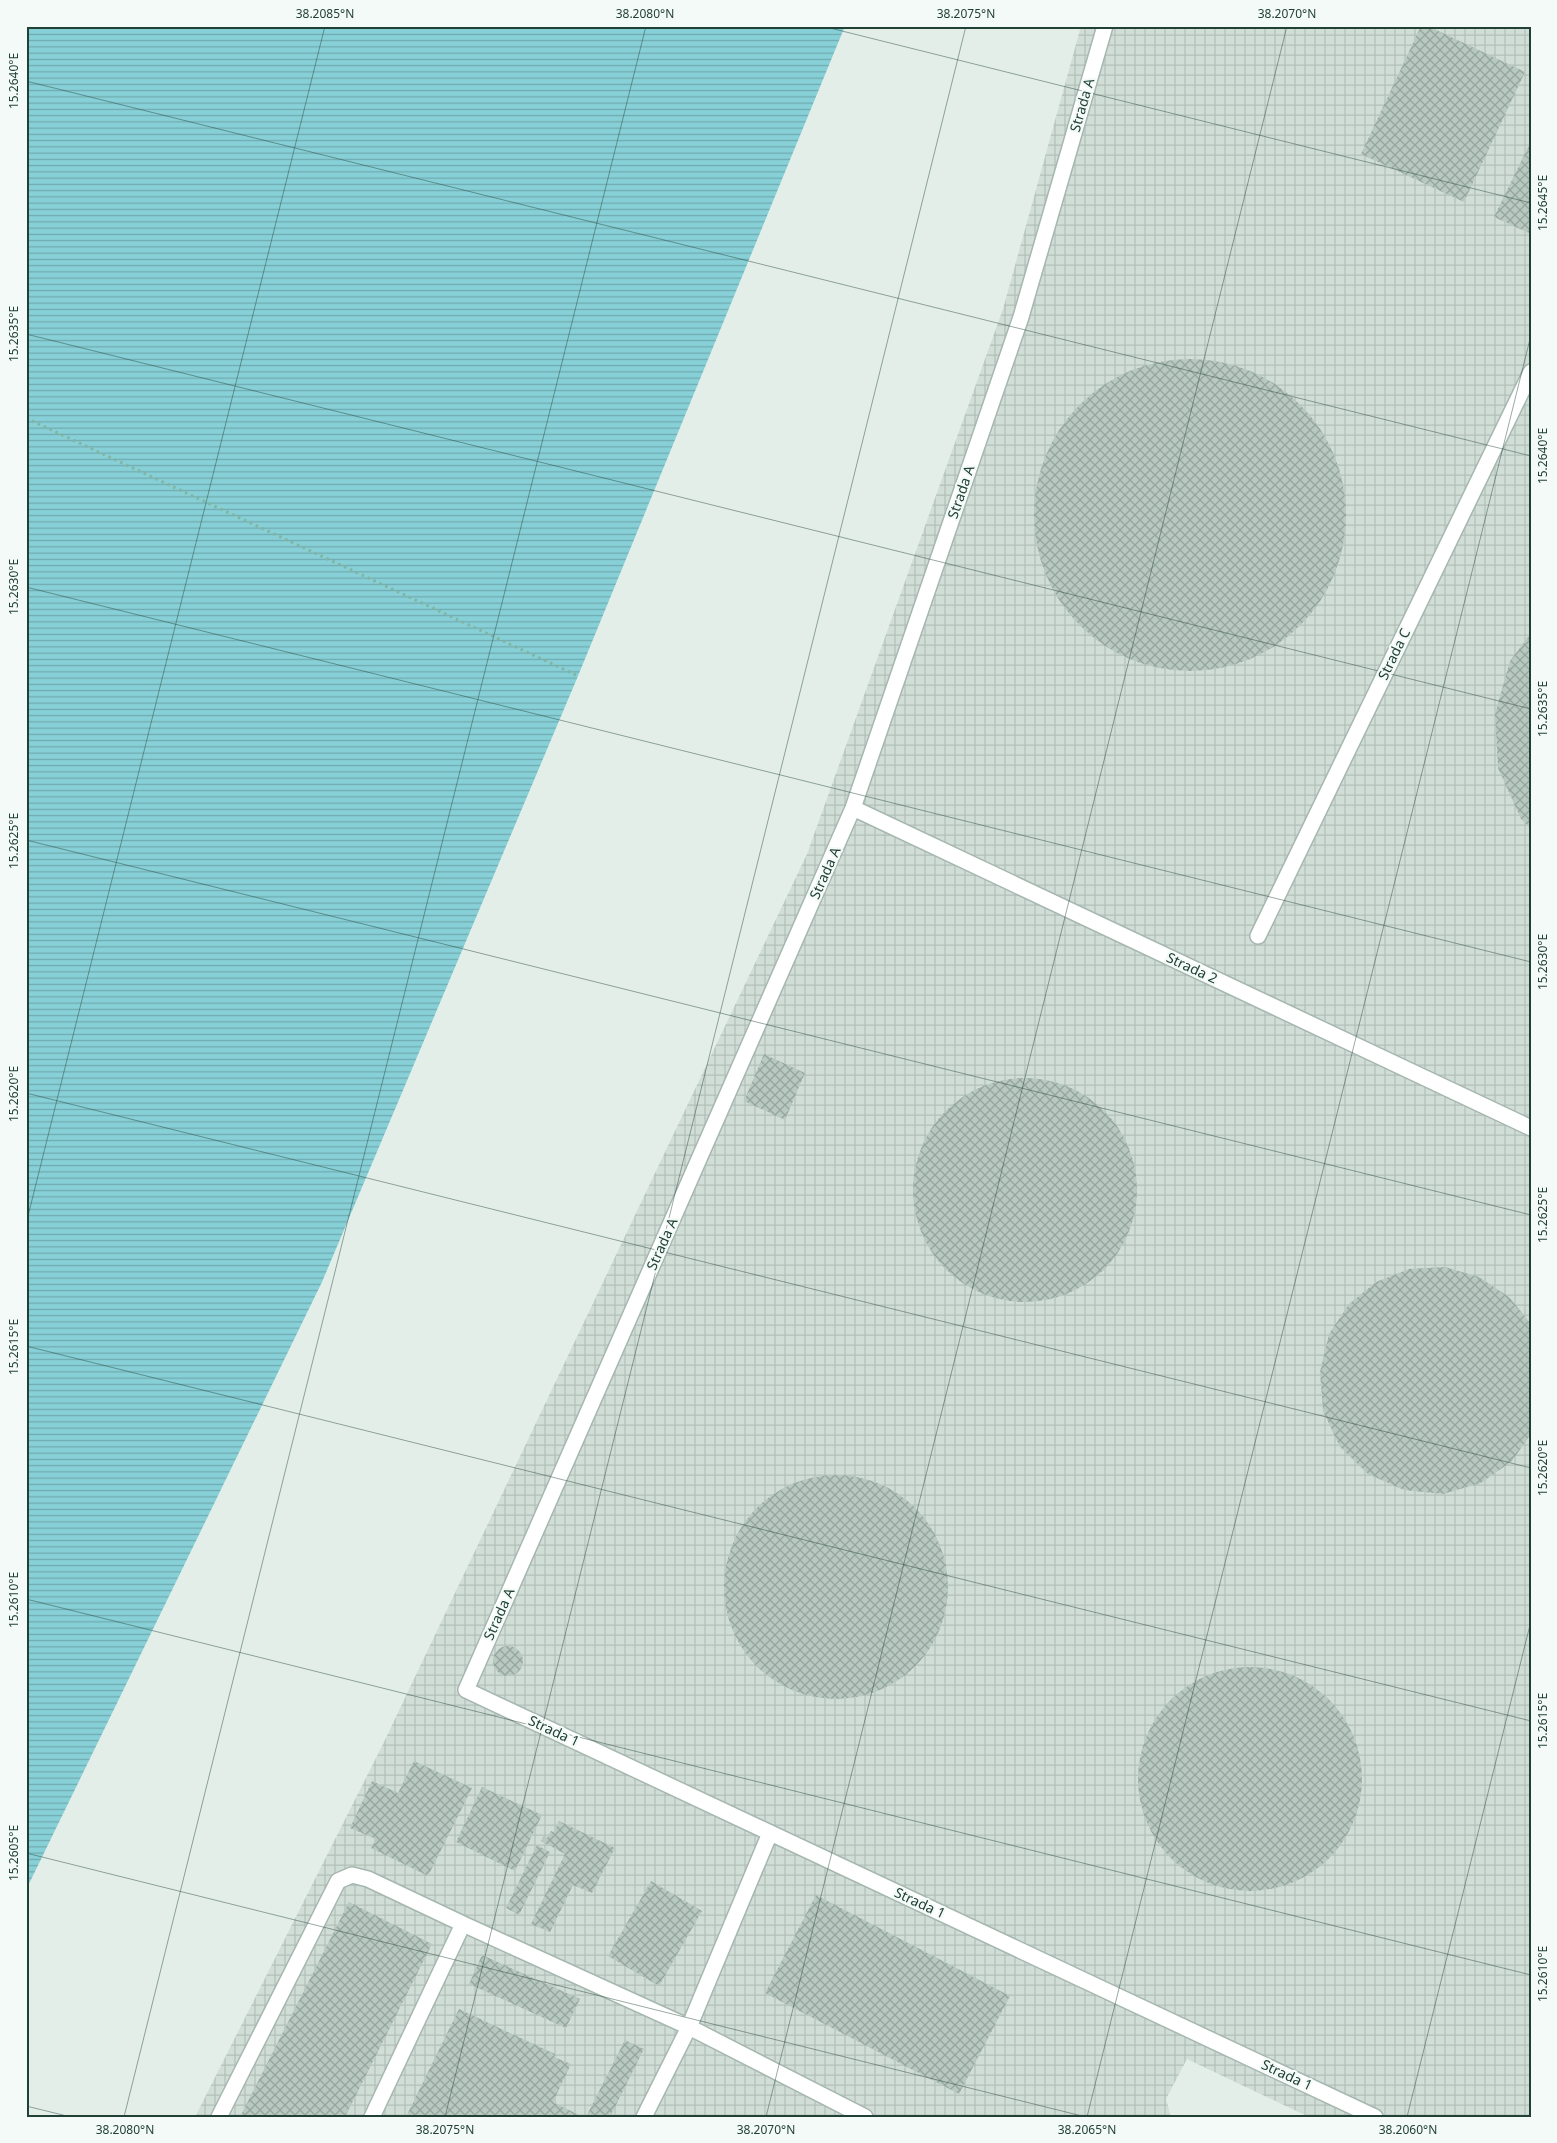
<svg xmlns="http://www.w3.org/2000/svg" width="1557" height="2143" font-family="'Noto Sans',sans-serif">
  <defs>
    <pattern id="industrial-grid" width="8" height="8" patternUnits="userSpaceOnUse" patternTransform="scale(1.25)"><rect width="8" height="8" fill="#d1ded7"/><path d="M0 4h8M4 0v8" fill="none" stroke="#b3c0b9"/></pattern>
    <pattern id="water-rules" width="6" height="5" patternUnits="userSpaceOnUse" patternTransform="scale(1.25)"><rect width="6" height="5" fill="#88d0d7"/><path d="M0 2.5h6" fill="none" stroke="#6faaaf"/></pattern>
    <pattern id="building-cross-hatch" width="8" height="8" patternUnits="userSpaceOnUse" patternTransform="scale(1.25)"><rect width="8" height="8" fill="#b8c9c1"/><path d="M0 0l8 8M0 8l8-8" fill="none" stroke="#95a59e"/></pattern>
  </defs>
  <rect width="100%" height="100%" fill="#e3eee9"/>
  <path fill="url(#industrial-grid)" d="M1081,26H1531V2117H1309L1187,2059L1166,2099L1171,2117H195L383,1744L807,854L1003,309Z"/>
  <path fill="url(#water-rules)" d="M26,26H845L578,676L322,1282L26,1890Z"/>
  <path fill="url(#building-cross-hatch)" d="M1421,26H1428L1525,72L1464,202L1361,154Z
    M1531,141V234L1494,217Z
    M1034 515a156 156 0 1 1 312 0a156 156 0 1 1-312 0Z
    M1531,633V829L1521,819L1498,768L1495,714L1510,661Z
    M764,1054L805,1073L785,1120L744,1101Z
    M913 1190a112 112 0 1 1 224 0a112 112 0 1 1-224 0Z
    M1445,1267L1479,1277L1509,1297L1531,1324V1434L1512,1461L1481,1483L1443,1494L1404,1490L1368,1474L1340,1447L1323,1411L1320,1372L1329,1334L1349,1304L1376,1282L1409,1269Z
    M724 1587a112 112 0 1 1 224 0a112 112 0 1 1-224 0Z
    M493 1661a15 15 0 1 1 30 0a15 15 0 1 1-30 0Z
    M1138 1779a112 112 0 1 1 224 0a112 112 0 1 1-224 0Z
    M414,1761L472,1788L428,1876L371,1848L376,1839L350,1828L372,1781L398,1793Z
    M482,1787L542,1815L515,1871L456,1842Z
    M559,1821L615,1848L592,1893L573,1885L550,1932L531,1924L565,1854L541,1841L544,1836L547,1838L551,1831L554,1832Z
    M537,1845L550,1852L519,1915L506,1908Z
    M651,1881L702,1911L659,1986L608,1956Z
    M816,1895L1010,1996L959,2094L765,1993Z
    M349,1902L432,1944L345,2117H240Z
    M482,1955L580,1999L566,2028L469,1984Z
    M459,2009L555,2054L554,2057L571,2064L553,2102L583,2117H406Z
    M625,2040L644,2049L610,2117H591L587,2115Z"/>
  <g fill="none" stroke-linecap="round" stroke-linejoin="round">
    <defs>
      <path id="service" d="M1105,26L1021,317L853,808L466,1690L1375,2117
        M853,808L1531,1128
        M1258,936L1531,372
        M219,2117L338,1881L352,1875L368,1879L463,1924
        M372,2117L463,1924L689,2027L865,2117
        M644,2117L689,2027L770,1833"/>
    </defs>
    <use href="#service" stroke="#a5b7b0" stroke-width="18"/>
    <path stroke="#81b4a1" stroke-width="3" stroke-dasharray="2.5 4" stroke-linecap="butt" d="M26,418L578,676"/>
    <use href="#service" stroke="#fff" stroke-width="15"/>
  </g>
  <path fill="none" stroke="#214137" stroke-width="1" stroke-opacity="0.45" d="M822,26L1531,203M26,81L1531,456M26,334L1531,709M26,587L1531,962M26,840L1531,1215M26,1093L1531,1468M26,1224L325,26M26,1346L1531,1721M26,1599L1531,1975M26,1853L1086,2117M26,2106L71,2117M124,2117L646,26M445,2117L966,26M766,2117L1287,26M1087,2117L1531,335M1407,2117L1531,1621"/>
  <g text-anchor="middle" stroke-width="4.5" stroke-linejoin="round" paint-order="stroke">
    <g font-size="14" fill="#214137" stroke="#f4faf7">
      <text transform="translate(1082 105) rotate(-74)" y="5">Strada A</text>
      <text transform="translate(961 492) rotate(-71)" y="5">Strada A</text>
      <text transform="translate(1394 654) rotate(-64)" y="5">Strada C</text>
      <text transform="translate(825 873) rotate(-66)" y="5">Strada A</text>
      <text transform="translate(1192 968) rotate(25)" y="5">Strada 2</text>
      <text transform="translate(662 1244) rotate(-66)" y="5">Strada A</text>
      <text transform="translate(499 1614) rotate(-66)" y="5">Strada A</text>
      <text transform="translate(554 1731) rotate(25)" y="5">Strada 1</text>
      <text transform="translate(920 1903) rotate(25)" y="5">Strada 1</text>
      <text transform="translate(1287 2075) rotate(25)" y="5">Strada 1</text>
    </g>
  </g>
  <rect width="1557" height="2143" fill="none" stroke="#f4faf7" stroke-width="55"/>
  <rect x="28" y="28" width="1502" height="2088" fill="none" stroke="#214137" stroke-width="2"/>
  <g font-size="12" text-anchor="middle" fill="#214137">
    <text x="325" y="18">38.2085°N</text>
    <text x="645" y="18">38.2080°N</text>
    <text x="966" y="18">38.2075°N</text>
    <text x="1287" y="18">38.2070°N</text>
    <text transform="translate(14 81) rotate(-90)" y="4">15.2640°E</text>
    <text transform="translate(1543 203) rotate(-90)" y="4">15.2645°E</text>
    <text transform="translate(14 334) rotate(-90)" y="4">15.2635°E</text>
    <text transform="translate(1543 456) rotate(-90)" y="4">15.2640°E</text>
    <text transform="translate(14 587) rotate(-90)" y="4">15.2630°E</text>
    <text transform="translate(1543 709) rotate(-90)" y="4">15.2635°E</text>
    <text transform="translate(14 841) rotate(-90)" y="4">15.2625°E</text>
    <text transform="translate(1543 962) rotate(-90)" y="4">15.2630°E</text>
    <text transform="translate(14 1094) rotate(-90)" y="4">15.2620°E</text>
    <text transform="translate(1543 1215) rotate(-90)" y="4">15.2625°E</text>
    <text transform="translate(14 1347) rotate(-90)" y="4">15.2615°E</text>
    <text transform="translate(1543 1468) rotate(-90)" y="4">15.2620°E</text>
    <text transform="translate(14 1600) rotate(-90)" y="4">15.2610°E</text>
    <text transform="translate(1543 1721) rotate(-90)" y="4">15.2615°E</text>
    <text transform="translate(14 1853) rotate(-90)" y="4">15.2605°E</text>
    <text transform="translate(1543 1974) rotate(-90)" y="4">15.2610°E</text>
    <text x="125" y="2134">38.2080°N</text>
    <text x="445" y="2134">38.2075°N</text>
    <text x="766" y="2134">38.2070°N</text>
    <text x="1087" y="2134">38.2065°N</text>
    <text x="1408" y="2134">38.2060°N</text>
  </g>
</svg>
